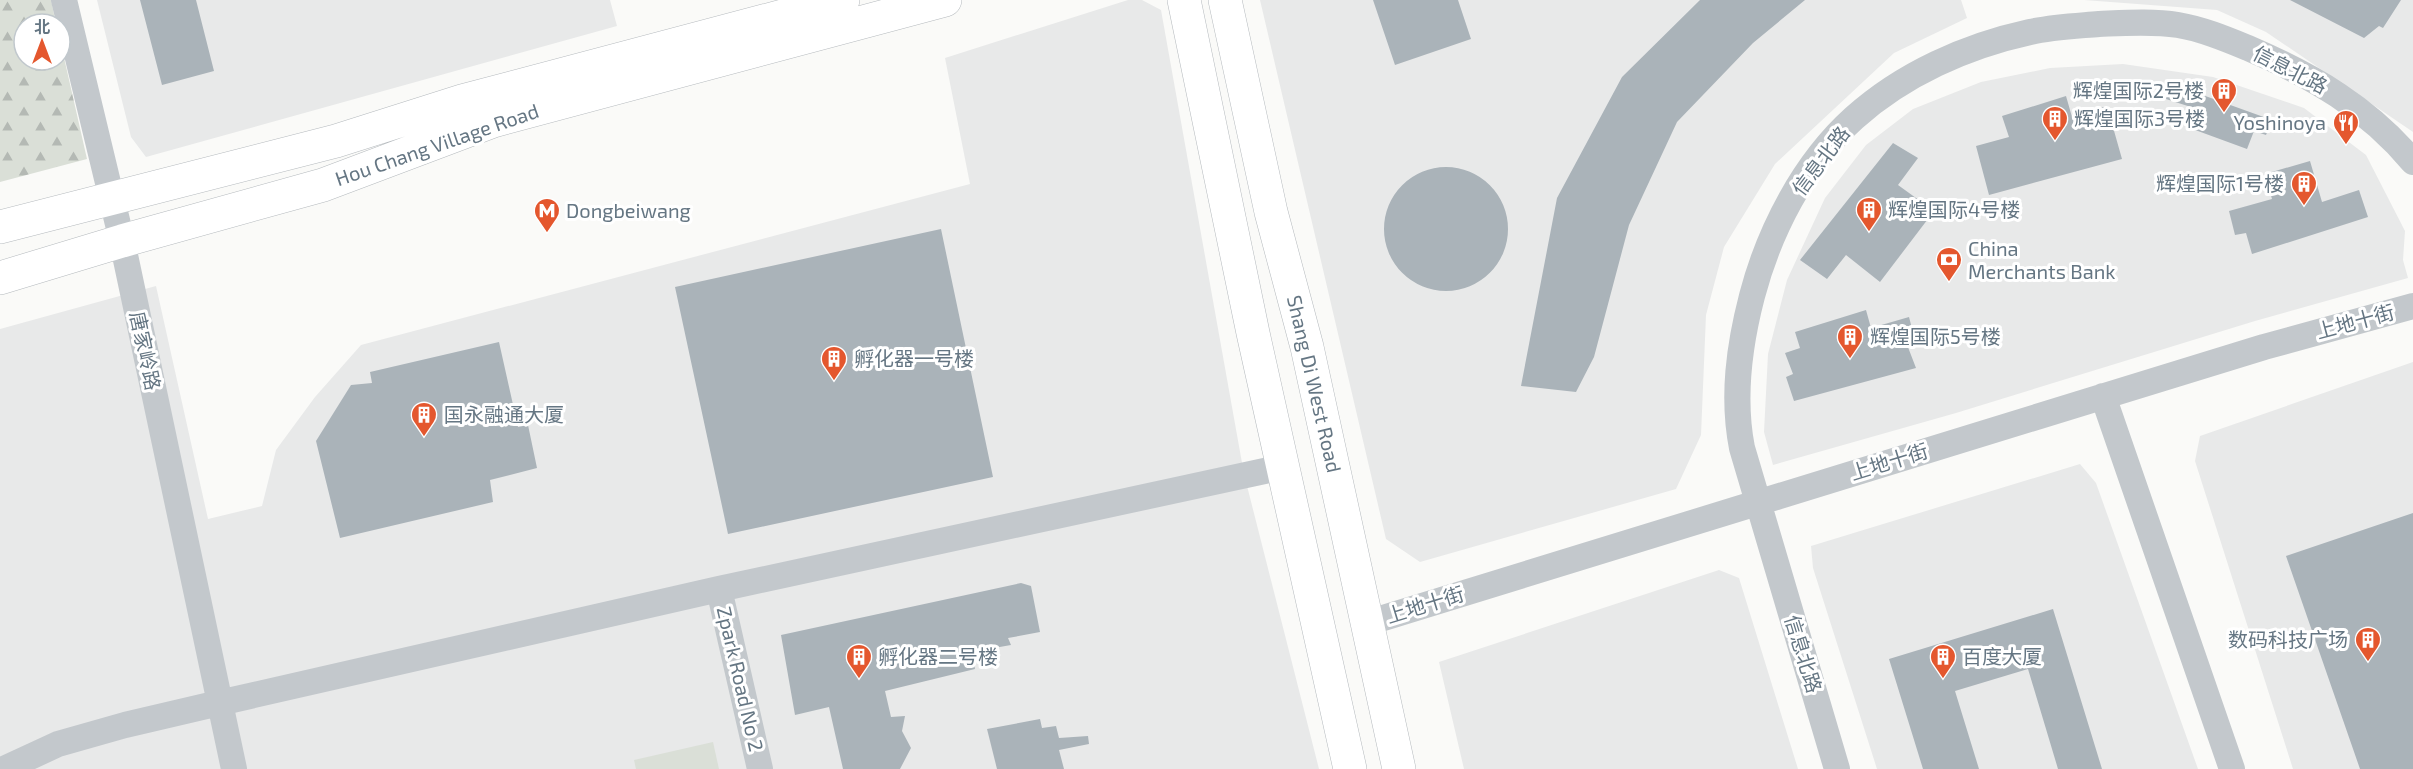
<svg xmlns="http://www.w3.org/2000/svg" width="2413" height="769" font-family="'Exo 2','Noto Sans SC',sans-serif">
  <defs>
    <pattern id="forest-firs" width="22" height="20" patternUnits="userSpaceOnUse" patternTransform="scale(1.5)"><rect width="22" height="20" fill="#dadfd7"/><path d="M5 1l3.5 6h-7zM16 11l3.5 6h-7z" fill="#b4b9b4"/></pattern>
  </defs>
  <rect width="100%" height="100%" fill="#fafaf8"/>
  <path fill="#e8e9e9" d="M97,0H610L617,26L146,157L131,137Z
    M1128,0H1142L1161,10L1244,474L1319,769H0V329L156,286L208,519L262,506L276,450L315,397L361,345L970,184L945,58Z
    M1260,0H1961L1967,18L1894,53L1775,164L1724,247L1706,315L1701,435L1676,489L1420,562L1386,539Z
    M2084,0H2413V132L2266,32L2217,10Z
    M2123,64L2213,77L2304,108L2366,155L2405,231L2403,260L2408,278L2255,321L1956,413L1773,465L1764,432L1768,354L1787,280L1825,198L1866,145L1913,109L1981,82L2050,68Z
    M2413,362V769H2293L2195,461L2200,436Z
    M2080,464L2096,483L2198,769H1877L1813,568L1811,546Z
    M1719,570L1739,578L1798,769H1464L1439,662Z"/>
  <path fill="url(#forest-firs)" d="M0,0H51L56,24H24V60H60V40L87,159L0,182Z"/>
  <path fill="#dadfd7" d="M713,742L719,769H636L634,760Z"/>
  <path fill="#aab3b9" d="M140,0H196L214,71L162,85Z
    M1373,0H1458L1471,39L1395,65Z
    M1700,0H1805L1753,43L1677,122L1629,225L1594,357L1576,392L1521,386L1557,198L1622,77Z
    M2290,0H2401L2383,28L2379,26L2364,38Z
    M2172,84L2272,120L2266,135L2254,131L2247,149L2187,127L2194,108L2166,99Z
    M2066,96L2072,117L2107,106L2122,159L1989,195L1976,146L2009,137L2002,116Z
    M1893,143L1918,158L1898,185L1934,211L1880,282L1846,255L1827,279L1800,260Z
    M2310,161L2322,202L2359,190L2368,217L2252,254L2246,233L2235,235L2229,211L2272,199L2265,174Z
    M1384 229a62 62 0 1 1 124 0a62 62 0 1 1-124 0Z
    M941,229L993,477L728,534L675,287Z
    M1866,310L1871,328L1909,317L1915,340L1906,342L1916,368L1794,401L1786,377L1793,374L1785,353L1800,348L1795,332Z
    M499,342L518,427L528,425L537,468L490,480L493,502L340,538L316,441L351,385L372,383L370,372Z
    M2413,513V769H2360L2286,556Z
    M1021,583L1031,586L1040,632L1008,638L1011,645L994,648V656L973,659L975,669L885,691L891,717L905,716L902,731L911,748L900,769H843L829,707L795,715L781,635Z
    M2053,609L2102,769H2058L2028,669L1955,691L1979,769H1923L1889,659Z
    M1040,719L1042,728L1056,726L1059,738L1088,736L1089,744L1059,750L1064,769H997L987,729Z"/>
  <g fill="none" stroke-linecap="round" stroke-linejoin="round">
    <defs>
      <path id="major" d="M1184,0L1253,333L1350,769
        M1225,0L1271,212L1307,347L1399,769
        M0,227L336,141L462,101L843,0
        M0,278L122,241L323,185L493,121L945,0"/>
    </defs>
    <use href="#major" stroke="#b5babe" stroke-width="34"/>
    <path stroke="#c3c8cc" stroke-width="26" d="M64,0L122,241L234,769
      M2103,396L2232,769
      M719,589L760,769
      M1367,623L2264,347L2413,306
      M4,769L58,744L125,725L219,703L719,589L1283,467
      M1837,769L1742,448C1732,397 1739,346 1752,296C1769,231 1804,163 1854,118C1903,74 1966,46 2030,32C2052,27 2076,26 2099,24C2124,23 2153,21 2178,25C2202,29 2226,39 2248,48C2313,76 2368,108 2413,162"/>
    <use href="#major" stroke="#fff" stroke-width="33"/>
  </g>
  <defs>
    <symbol id="building-pin" viewBox="-11 -11 22 30"><path d="M0 17L-7.5 6A9.5 9.5 0 1 1 7.5 6Z" fill="#e4572e" stroke="#fff"/><path d="M-4-6H4V6H1V3H-1V6H-4ZM-2.5-4.3h1.7v1.8h-1.7ZM.8-4.3h1.7v1.8H.8ZM-2.5-1h1.7V.8h-1.7ZM.8-1h1.7V.8H.8Z" fill="#fff"/></symbol>
    <symbol id="restaurant-pin" viewBox="-11 -11 22 30"><path d="M0 17L-7.5 6A9.5 9.5 0 1 1 7.5 6Z" fill="#e4572e" stroke="#fff"/><path d="M-5-6h1v4h1v-4h1v4h1v-4h1v5L-1.5 .5V6h-2V.5L-5-1ZM5-6V6H3V1.5H1.5Q1.5-4 5-6Z" fill="#fff"/></symbol>
    <symbol id="metro-pin" viewBox="-11 -11 22 30"><path d="M0 17L-7.5 6A9.5 9.5 0 1 1 7.5 6Z" fill="#e4572e" stroke="#fff"/><path d="M-5.5 5V-5H-3L0 0L3-5H5.5V5H3V-.5L0 4L-3-.5V5Z" fill="#fff"/></symbol>
    <symbol id="bank-pin" viewBox="-11 -11 22 30"><path d="M0 17L-7.5 6A9.5 9.5 0 1 1 7.5 6Z" fill="#e4572e" stroke="#fff"/><path d="M-6-4H6V4H-6ZM0-2.3a2.3 2.3 0 1 0 0 4.6a2.3 2.3 0 1 0 0-4.6Z" fill="#fff"/></symbol>
  </defs>
  <g fill-rule="evenodd">
    <use href="#building-pin" x="2209" y="76" width="30" height="40"/>
    <use href="#building-pin" x="2040" y="104" width="30" height="40"/>
    <use href="#restaurant-pin" x="2331" y="108" width="30" height="40"/>
    <use href="#building-pin" x="2289" y="169" width="30" height="40"/>
    <use href="#building-pin" x="1854" y="195" width="30" height="40"/>
    <use href="#metro-pin" x="532" y="196" width="30" height="40"/>
    <use href="#bank-pin" x="1934" y="245" width="30" height="40"/>
    <use href="#building-pin" x="1835" y="322" width="30" height="40"/>
    <use href="#building-pin" x="819" y="344" width="30" height="40"/>
    <use href="#building-pin" x="409" y="400" width="30" height="40"/>
    <use href="#building-pin" x="2353" y="625" width="30" height="40"/>
    <use href="#building-pin" x="844" y="642" width="30" height="40"/>
    <use href="#building-pin" x="1928" y="642" width="30" height="40"/>
  </g>
  <g text-anchor="middle" stroke-width="6" stroke-linejoin="round" paint-order="stroke">
    <g font-size="20" fill="#657683" stroke="#fff">
      <text transform="translate(2290 70) rotate(27)" y="7">信息北路</text>
      <text transform="translate(437 145) rotate(-19)" y="7">Hou Chang Village Road</text>
      <text transform="translate(1821 161) rotate(-53)" y="7">信息北路</text>
      <text transform="translate(2355 322) rotate(-15)" y="7">上地十街</text>
      <text transform="translate(145 351) rotate(78)" y="7">唐家岭路</text>
      <text transform="translate(1314 384) rotate(77)" y="7">Shang Di West Road</text>
      <text transform="translate(1889 462) rotate(-17)" y="7">上地十街</text>
      <text transform="translate(1425 605) rotate(-17)" y="7">上地十街</text>
      <text transform="translate(1803 654) rotate(73)" y="7">信息北路</text>
      <text transform="translate(740 679) rotate(77)" y="7">Zpark Road No 2</text>
    </g>
    <g font-size="20" fill="#657683" stroke="#fff" text-anchor="start">
      <text x="2204" y="98" text-anchor="end">辉煌国际2号楼</text>
      <text x="2074" y="126">辉煌国际3号楼</text>
      <text x="2326" y="130" text-anchor="end">Yoshinoya</text>
      <text x="2284" y="191" text-anchor="end">辉煌国际1号楼</text>
      <text x="1888" y="217">辉煌国际4号楼</text>
      <text x="566" y="218">Dongbeiwang</text>
      <text x="1968" y="256">China<tspan x="1968" dy="23">Merchants Bank</tspan></text>
      <text x="1870" y="344">辉煌国际5号楼</text>
      <text x="854" y="366">孵化器一号楼</text>
      <text x="444" y="422">国永融通大厦</text>
      <text x="2348" y="647" text-anchor="end">数码科技广场</text>
      <text x="878" y="664">孵化器二号楼</text>
      <text x="1962" y="664">百度大厦</text>
    </g>
  </g>
  <g transform="translate(42 42)"><circle r="28" fill="#ffffff" stroke="#c1c8cd" stroke-width="1.5"/>
  <path d="M0-4.5L10 22L0 15L-10 22Z" fill="#e4572e"/>
  <text y="-9" font-size="16" font-weight="bold" text-anchor="middle" fill="#657683">北</text>
  </g>
</svg>
